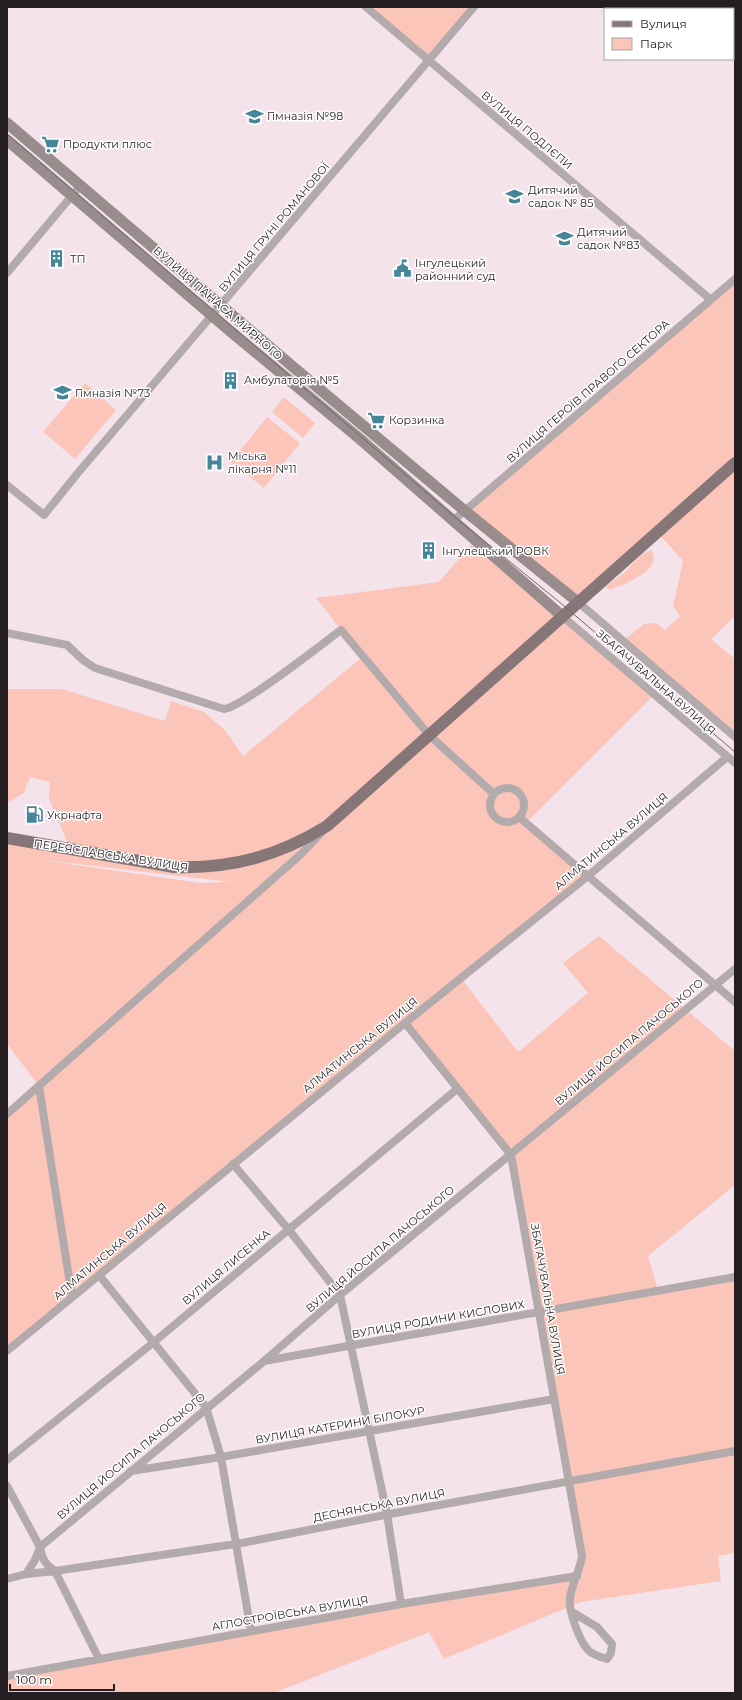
<svg xmlns="http://www.w3.org/2000/svg" width="742" height="1700" font-family="Montserrat,sans-serif">
  <rect width="100%" height="100%" fill="#f5e3ec"/>
  <path fill="#fbc6b9" fill-rule="evenodd" d="M366,7H474L429,61Z
    M735,279V616L711,639L735,659V737L623,641L644,624L657,623L665,630L680,616L673,606L683,561L658,533L579,603L465,511Z
    M85,383L116,410L75,459L43,432Z
    M284,397L315,423L303,438L272,412Z
    M267,417L300,443L264,488L231,462Z
    M476,539L654,695L526,823L588,876L461,978L518,1052L588,993L563,963L599,936L735,1051V1185L648,1256L658,1290L735,1277V1553L718,1556L721,1581L581,1602L444,1659L429,1632L274,1693H7V1676L577,1576L580,1566L511,1155L405,1023L7,1351V1114L39,1086L7,1044V838L70,849L49,799L50,782L30,777L24,793L7,803V689H62L165,721L171,701L204,712L225,730L243,756L362,657L316,598L439,582ZM35,859L231,882H232L200,883Z
    M651,550C665,570 624,584 610,590L606,587C611,581 618,578 624,573C633,564 639,554 651,550Z"/>
  <g fill="none" stroke-linecap="round" stroke-linejoin="round">
    <path stroke="#b3aaab" stroke-width="8" d="M366,7L710,299
      M7,273L80,186
      M7,485L44,515L77,474L474,7
      M454,520L735,279
      M579,603L735,737
      M562,616L735,763
      M7,633L67,645L83,660L95,668L224,709C241,708 322,644 341,630L429,735L494,794
      M490 805a17 17 0 1 1 34 0a17 17 0 1 1-34 0Z
      M519,817L735,1002
      M405,1023L511,1155L582,1556C580,1570 572,1583 570,1598C568,1610 579,1640 588,1650C593,1655 600,1657 607,1659L611,1653L612,1644L597,1627L572,1612
      M39,1086L72,1297
      M7,1114L300,855L321,833
      M233,1164L289,1230L340,1295L387,1514L401,1604
      M99,1275L206,1407L221,1457L251,1631
      M7,1351L405,1023L588,876L727,757
      M264,1361L735,1277
      M7,1460L154,1342L457,1089
      M131,1471L221,1457L554,1399
      M7,1486L40,1547L35,1560L26,1574
      M7,1579L26,1574L55,1571L242,1543L390,1514L735,1451
      M99,1659L55,1571C45,1564 42,1559 40,1547L263,1362L340,1295L735,969
      M7,1676L401,1604L577,1576"/>
    <path stroke="#998c8d" stroke-width="11" d="M7,123L292,366L465,511L579,603
      M7,140L230,331L360,439L562,616"/>
    <path stroke="#867678" stroke-width="12" d="M7,838L174,867C232,869 278,856 327,826L735,463"/>
    <path stroke="#72666c" stroke-width="1" d="M7,134L456,518L563,605L735,752"/>
  </g>
  <defs>
    <symbol id="school-bare" viewBox="-9 -9 18 18"><path d="M0-5L7-2L0 1L-7-2ZM-4 1L0 2.5L4 1V4Q0 6-4 4Z" fill="#468699" stroke="#fff" stroke-width="2.5" paint-order="stroke"/></symbol>
    <symbol id="supermarket-bare" viewBox="-9 -9 18 18"><path d="M-6-5.5h2.5l.6 2H6L4.5 2H-2.5L-4.4-4H-6ZM-1.5 3.2a1.3 1.3 0 1 0 .1 0ZM3 3.2a1.3 1.3 0 1 0 .1 0Z" fill="#468699" stroke="#fff" stroke-width="2.5" paint-order="stroke"/></symbol>
    <symbol id="building-bare" viewBox="-9 -9 18 18"><path d="M-4-6H4V6H1V3H-1V6H-4ZM-2.5-4.3h1.7v1.8h-1.7ZM.8-4.3h1.7v1.8H.8ZM-2.5-1h1.7V.8h-1.7ZM.8-1h1.7V.8H.8Z" fill="#468699" stroke="#fff" stroke-width="2.5" paint-order="stroke"/></symbol>
    <symbol id="civic-bare" viewBox="-9 -9 18 18"><path d="M-.6-6.5H3V-4.5H.6V-3L4-1V1h2V6H-6V1h2V-1L-.6-3ZM-1.2 2.5V6h2.4V2.5Z" fill="#468699" stroke="#fff" stroke-width="2.5" paint-order="stroke"/></symbol>
    <symbol id="hospital-bare" viewBox="-9 -9 18 18"><path d="M-5-5h3v3.5h4V-5h3V5h-3V1.5h-4V5h-3Z" fill="#468699" stroke="#fff" stroke-width="2.5" paint-order="stroke"/></symbol>
    <symbol id="fuel-bare" viewBox="-9 -9 18 18"><path d="M-5.5-6h7V0h2V4h1.3V-2.5L3-4.5l.8-.8L6-3V5H2.5V1h-1V6h-7ZM-4.2-4.7v3.2H.2V-4.7Z" fill="#468699" stroke="#fff" stroke-width="2.5" paint-order="stroke"/></symbol>
  </defs>
  <g fill-rule="evenodd">
    <use href="#school-bare" x="242" y="104" width="25" height="25"/>
    <use href="#supermarket-bare" x="38" y="132" width="25" height="25"/>
    <use href="#school-bare" x="502" y="184" width="25" height="25"/>
    <use href="#school-bare" x="552" y="226" width="25" height="25"/>
    <use href="#building-bare" x="44" y="246" width="25" height="25"/>
    <use href="#civic-bare" x="390" y="256" width="25" height="25"/>
    <use href="#building-bare" x="218" y="368" width="25" height="25"/>
    <use href="#school-bare" x="50" y="380" width="25" height="25"/>
    <use href="#supermarket-bare" x="364" y="408" width="25" height="25"/>
    <use href="#hospital-bare" x="202" y="450" width="25" height="25"/>
    <use href="#building-bare" x="416" y="538" width="25" height="25"/>
    <use href="#fuel-bare" x="22" y="802" width="25" height="25"/>
  </g>
  <g text-anchor="middle" stroke-width="3" stroke-linejoin="round" paint-order="stroke">
    <g font-size="11" fill="#241d21" stroke="#fff" text-anchor="start">
      <text x="267" y="120">Гімназія №98</text>
      <text x="63" y="148">Продукти плюс</text>
      <text x="528" y="194">Дитячий<tspan x="528" dy="13">садок № 85</tspan></text>
      <text x="577" y="236">Дитячий<tspan x="577" dy="13">садок №83</tspan></text>
      <text x="70" y="263">ТП</text>
      <text x="415" y="267">Інгулецький<tspan x="415" dy="13">районний суд</tspan></text>
      <text x="244" y="384">Амбулаторія №5</text>
      <text x="75" y="397">Гімназія №73</text>
      <text x="389" y="424">Корзинка</text>
      <text x="228" y="460">Міська<tspan x="228" dy="13">лікарня №11</tspan></text>
      <text x="442" y="555">Інгулецький РОВК</text>
      <text x="47" y="819">Укрнафта</text>
    </g>
    <g font-size="11" fill="#241d21" stroke="#fff">
      <text transform="translate(527 130) rotate(40)" y="4">ВУЛИЦЯ ПОДЛЄПИ</text>
      <text transform="translate(274 227) rotate(-50)" y="4">ВУЛИЦЯ ГРУНІ РОМАНОВОЇ</text>
      <text transform="translate(218 303) rotate(41)" y="4">ВУЛИЦЯ ПАНАСА МИРНОГО</text>
      <text transform="translate(588 391) rotate(-41)" y="4">ВУЛИЦЯ ГЕРОЇВ ПРАВОГО СЕКТОРА</text>
      <text transform="translate(656 682) rotate(41)" y="4">ЗБАГАЧУВАЛЬНА ВУЛИЦЯ</text>
      <text transform="translate(611 841) rotate(-40)" y="4">АЛМАТИНСЬКА ВУЛИЦЯ</text>
      <text transform="translate(111 855) rotate(9)" y="4">ПЕРЕЯСЛАВСЬКА ВУЛИЦЯ</text>
      <text transform="translate(629 1042) rotate(-40)" y="4">ВУЛИЦЯ ЙОСИПА ПАЧОСЬКОГО</text>
      <text transform="translate(360 1045) rotate(-39)" y="4">АЛМАТИНСЬКА ВУЛИЦЯ</text>
      <text transform="translate(380 1249) rotate(-40)" y="4">ВУЛИЦЯ ЙОСИПА ПАЧОСЬКОГО</text>
      <text transform="translate(110 1251) rotate(-40)" y="4">АЛМАТИНСЬКА ВУЛИЦЯ</text>
      <text transform="translate(226 1267) rotate(-40)" y="4">ВУЛИЦЯ ЛИСЕНКА</text>
      <text transform="translate(548 1299) rotate(80)" y="4">ЗБАГАЧУВАЛЬНА ВУЛИЦЯ</text>
      <text transform="translate(438 1319) rotate(-10)" y="4">ВУЛИЦЯ РОДИНИ КИСЛОВИХ</text>
      <text transform="translate(340 1425) rotate(-10)" y="4">ВУЛИЦЯ КАТЕРИНИ БІЛОКУР</text>
      <text transform="translate(131 1456) rotate(-40)" y="4">ВУЛИЦЯ ЙОСИПА ПАЧОСЬКОГО</text>
      <text transform="translate(379 1505) rotate(-11)" y="4">ДЕСНЯНСЬКА ВУЛИЦЯ</text>
      <text transform="translate(290 1613) rotate(-10)" y="4">АГЛОСТРОЇВСЬКА ВУЛИЦЯ</text>
    </g>
  </g>
  <rect width="742" height="1700" fill="none" stroke="#241d21" stroke-width="16"/>
  <rect x="604" y="8" width="130" height="52" fill="#ffffff" stroke="#a7a5a6"/>
  <rect x="612" y="21" width="20" height="6" fill="#867678" stroke="#a7a5a6"/>
  <text x="640" y="28" font-size="12" fill="#241d21">Вулиця</text>
  <rect x="612" y="38" width="20" height="12" fill="#fbc6b9" stroke="#a7a5a6"/>
  <text x="640" y="48" font-size="12" fill="#241d21">Парк</text>
  <path d="M10 1684v6h104v-6" fill="none" stroke="#241d21" stroke-width="2"/>
  <text x="16" y="1684" font-size="12" fill="#241d21" stroke="#ffffff" stroke-width="3" paint-order="stroke">100 m</text>
</svg>
